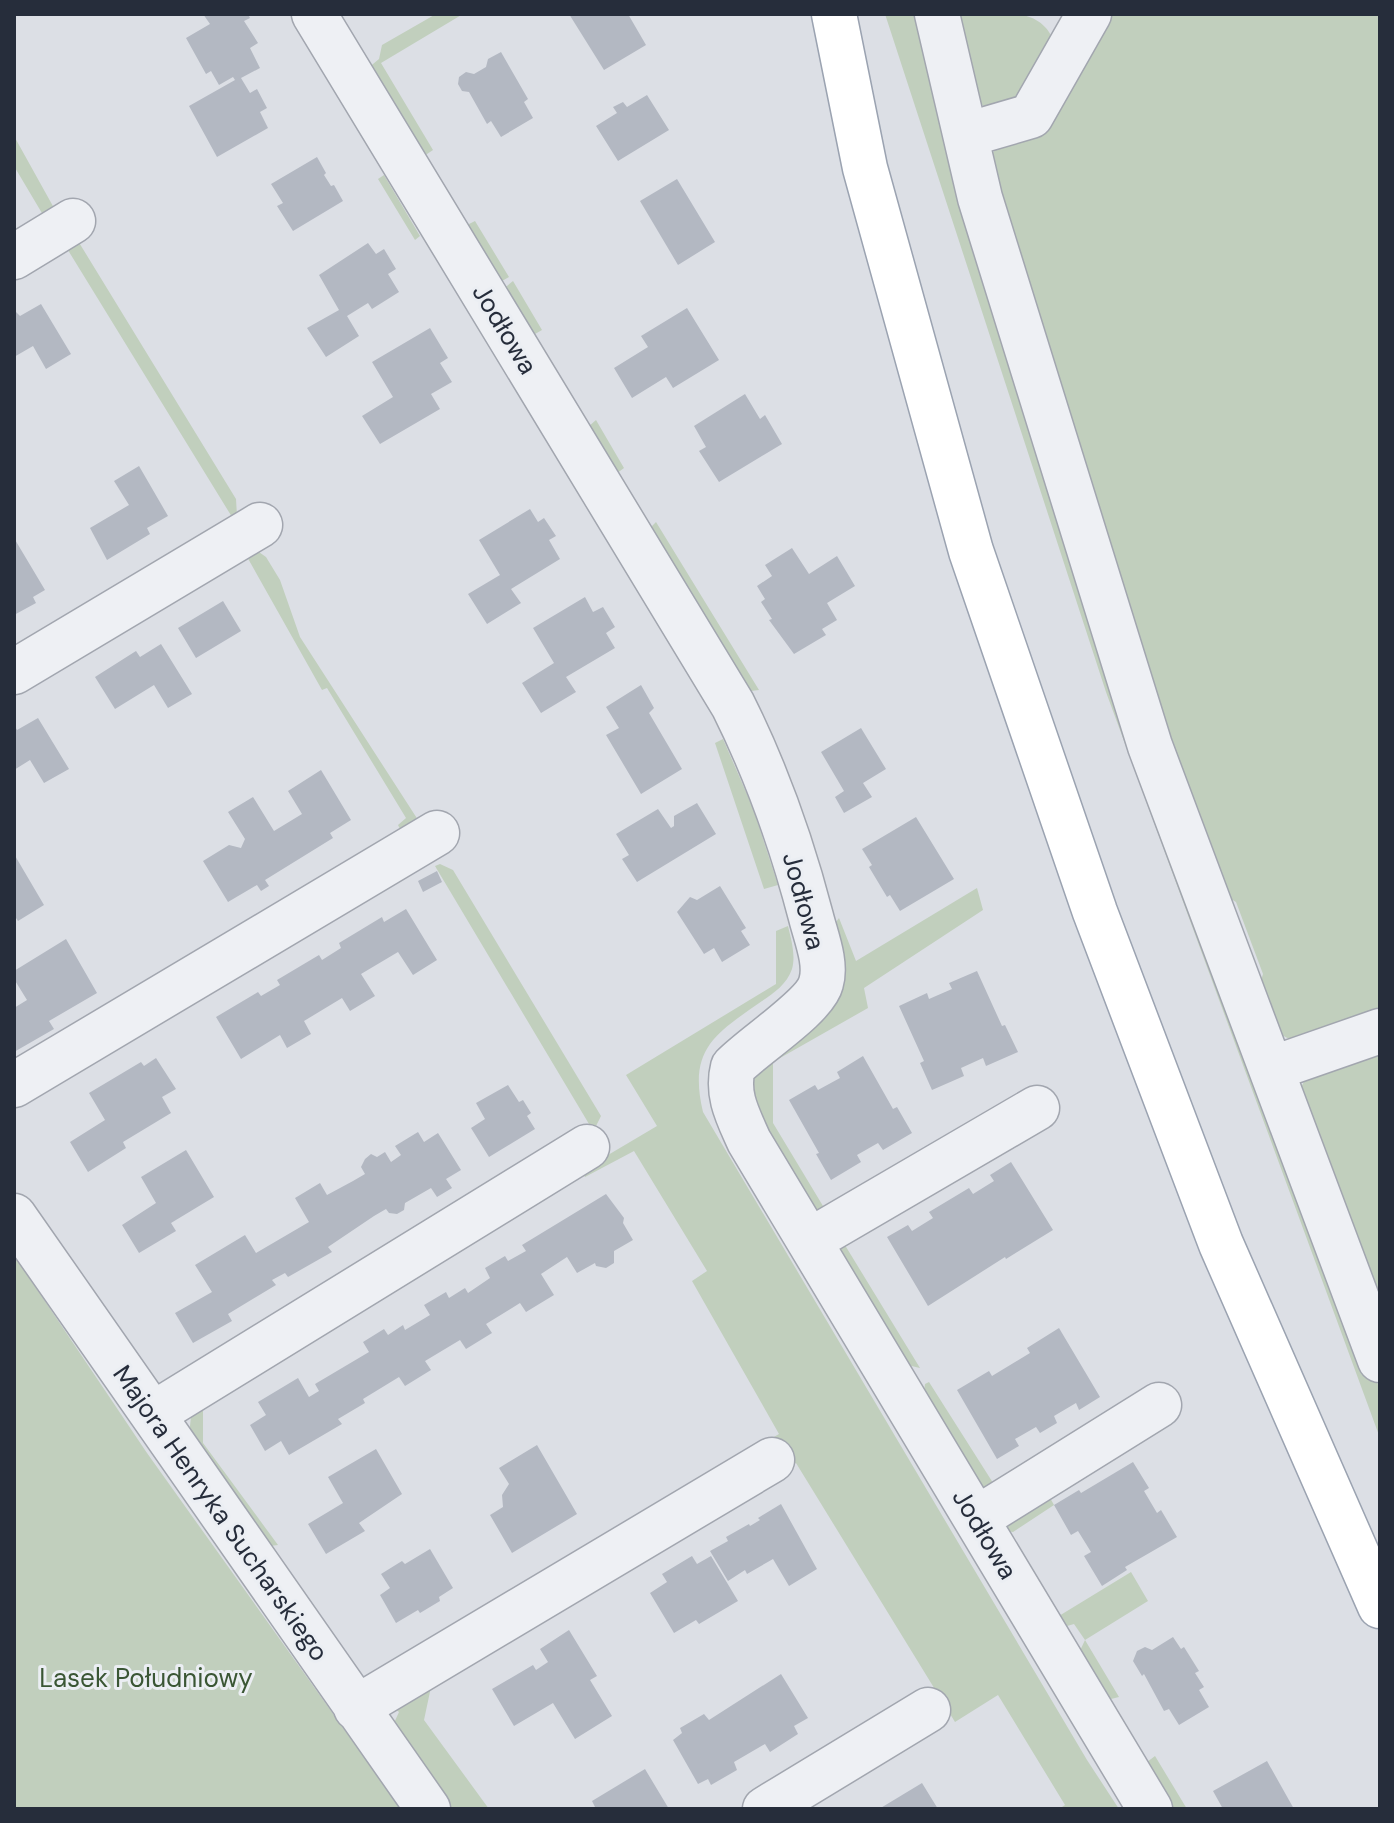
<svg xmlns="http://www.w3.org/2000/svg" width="1394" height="1823" font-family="'DM Sans',sans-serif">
  <rect width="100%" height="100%" fill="#dcdfe5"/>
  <path fill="#c1cfbd" d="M436,14H463L381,63L433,150L424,156L367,69L379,59L382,45Z
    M885,14H919L1140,750L1380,1390V1438L1106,692Z
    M951,14C984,14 1039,2 1053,40L1022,99L988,109L974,99Z
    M1111,14H1380V1020L1295,1042L1276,1032L1257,993L1263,974L1236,902L1218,891L983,167L999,144Z
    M14,136L54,208L49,225L14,166Z
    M384,175L420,236L415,240L378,179Z
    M475,221L509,277L502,281L466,233L469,224Z
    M75,236L236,499L237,516L232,517L63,242Z
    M513,281L542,330L535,334L526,332L502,290Z
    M596,420L624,468L616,474L588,427Z
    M656,522L759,690L743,692L650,528Z
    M256,550L266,557L280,580L300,637L420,823L402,833L398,825L406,818L327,688L322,690L246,555Z
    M723,739L753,808L778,885L764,889L715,743Z
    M440,864L453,870L601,1116L595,1128L534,1157L589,1124L435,866Z
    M977,888L983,910L864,988L868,1008L773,1062V1123L826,1211L809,1212L788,1172L749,1090L754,1070L835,1004C853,975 841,957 833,926L839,918L856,961Z
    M788,926C791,939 796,955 792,969C787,984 774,993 762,1001C715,1034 688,1049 703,1112L1087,1760L1119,1809H1059L1065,1805L998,1695L955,1722L796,1463L743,1495L593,1543L779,1434L692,1281L707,1271L634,1151L585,1177L581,1171L657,1126L626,1075L776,984V931Z
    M1380,1042V1326L1301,1087L1305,1080Z
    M840,1237L920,1368L899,1363L833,1249Z
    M14,1255L147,1453L401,1809H14Z
    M929,1382L995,1486L993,1492L974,1490L923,1399L925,1384Z
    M210,1404L203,1410V1443L278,1545L262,1547L189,1435L191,1417L197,1407Z
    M1044,1487L1054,1505L1013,1532L1004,1531L1007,1512Z
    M1131,1572L1148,1601L1085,1640L1119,1697L1103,1701L1078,1655L1085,1640L1074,1624L1067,1626L1054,1619Z
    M431,1687L424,1720L489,1809H449L394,1723L399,1712L390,1705Z
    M1155,1756L1187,1809H1170L1143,1765Z"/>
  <path fill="#b3b8c2" d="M203,14H248L250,18L244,21L258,43L250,48L260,68L241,78L250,93L257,89L267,108L260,112L268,128L217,157L189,106L235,80L233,77L219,85L211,71L206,74L186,38L210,24Z
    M569,14H628L646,45L604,70Z
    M501,52L528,99L524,102L533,118L501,137L491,121L487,124L469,92L462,91L458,84L459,77L466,72L474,74L486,67L488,59Z
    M647,95L669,130L618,161L596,126L617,113L613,107L623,102L627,107Z
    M317,157L326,173L324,175L331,186L334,185L343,201L293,231L277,206L283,203L271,184Z
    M677,179L715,242L678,265L640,201Z
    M368,243L376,254L384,249L396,269L388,274L399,292L372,309L368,303L347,316L359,336L326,357L307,328L339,310L319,275Z
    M41,304L71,354L46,369L33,346L14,357V313L16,312L20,316Z
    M687,308L719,360L673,388L666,377L632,398L614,368L648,347L641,336Z
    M430,328L448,358L440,363L452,382L431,394L440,409L380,444L362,416L393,397L372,362Z
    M745,394L760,419L765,415L782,444L719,482L699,451L706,447L694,426Z
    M139,466L168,516L147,528L150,534L107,560L90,528L129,505L114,481Z
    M530,509L538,522L544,518L556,536L549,540L560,559L511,589L521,603L487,624L468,594L500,575L479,540Z
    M14,538L45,590L33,597L36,603L14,615Z
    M792,548L809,574L837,556L855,586L827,603L837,620L822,629L826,635L794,654L769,620L772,619L761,602L765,599L757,586L772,576L765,565Z
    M585,597L593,612L603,607L615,627L606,633L615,648L566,677L576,692L541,713L522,683L554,663L533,628Z
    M223,601L241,631L196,658L178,628Z
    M161,644L192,694L168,708L154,685L115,709L95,677L136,651L140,657Z
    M641,685L654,708L649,713L682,769L641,794L606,735L619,728L606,707Z
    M38,718L69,769L44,783L30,760L14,770V725L17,730Z
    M861,728L886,769L863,783L872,797L844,813L835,797L844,791L821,752Z
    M321,770L351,820L330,833L333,838L265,880L269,886L261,891L257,885L228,902L203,861L229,845L241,848L245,839L228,812L253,797L274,831L302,814L288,791Z
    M697,803L716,834L637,882L622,859L629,855L616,834L658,809L671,828L674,826V816Z
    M916,817L954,879L900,911L890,895L887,897L869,867L872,865L862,849Z
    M14,854L44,905L18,921L14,915Z
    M437,871L442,882L423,892L418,881Z
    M720,886L746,928L741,931L750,945L722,962L714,948L704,954L677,912L690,897L697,900Z
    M406,909L437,960L413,975L398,952L361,974L375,996L350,1011L342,998L304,1021L311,1034L287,1048L280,1035L241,1059L216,1017L258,992L261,996L280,985L277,980L319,955L322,960L341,948L339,943L382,917L384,922Z
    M66,939L97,993L49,1021L54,1029L14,1052V1008L27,1000L14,979V971Z
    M977,971L1002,1026L1005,1025L1018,1052L986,1066L983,1058L961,1068L964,1076L932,1090L920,1063L924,1061L899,1006L927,993L929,999L952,989L949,983Z
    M863,1056L893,1109L897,1107L912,1133L883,1150L878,1143L857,1155L861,1162L831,1180L816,1154L819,1153L789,1100L815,1085L818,1090L840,1078L837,1072Z
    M156,1058L176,1089L162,1097L171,1113L123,1142L126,1148L88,1172L70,1142L105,1120L89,1093L141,1062L144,1066Z
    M508,1085L519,1102L523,1100L531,1113L527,1116L535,1129L489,1157L471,1128L485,1119L476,1103Z
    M418,1132L424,1142L438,1133L461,1170L446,1179L452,1188L437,1197L431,1188L405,1203L404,1210L397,1214L389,1213L386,1209L374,1216L328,1247L332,1252L288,1277L285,1273L272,1280L276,1285L228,1314L232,1321L193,1343L175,1313L212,1292L195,1265L245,1235L256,1253L309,1222L295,1198L320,1183L327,1195L353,1181L365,1174L361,1167L365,1159L371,1154L377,1157L385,1152L391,1162L401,1155L395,1146Z
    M186,1150L214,1197L171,1223L176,1231L139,1253L122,1225L156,1203L141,1177Z
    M1011,1162L1053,1230L1006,1259L1005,1257L928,1306L887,1237L908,1225L912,1231L933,1218L929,1212L969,1188L973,1194L994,1181L990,1175Z
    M606,1194L624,1218L623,1223L633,1240L614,1251V1263L606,1268L596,1266L595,1263L577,1273L567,1257L541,1274L554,1295L526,1312L520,1303L486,1324L492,1333L466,1349L460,1340L425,1361L431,1370L405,1386L399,1377L363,1399L365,1403L338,1419L342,1424L289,1455L281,1441L265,1451L250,1425L266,1415L258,1402L298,1378L309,1397L319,1391L315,1384L369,1352L363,1342L384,1329L388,1335L403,1325L405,1330L430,1315L424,1305L446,1292L449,1298L465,1288L468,1293L490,1278L485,1268L505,1256L508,1261L526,1251L522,1245Z
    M1059,1328L1100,1397L1079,1410L1076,1403L1054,1416L1057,1423L1040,1433L1036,1427L1015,1439L1019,1446L997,1459L957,1390L989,1371L992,1376L1030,1353L1027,1348Z
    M537,1445L577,1514L512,1553L490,1515L503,1507L502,1495L509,1484L499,1468Z
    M376,1449L402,1494L359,1523L365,1531L326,1554L308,1524L343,1503L328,1477Z
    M1133,1462L1149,1488L1144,1491L1157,1513L1161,1510L1177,1537L1125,1567L1127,1570L1102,1586L1084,1556L1091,1552L1078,1531L1071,1535L1054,1505L1079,1490L1081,1493Z
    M781,1504L817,1569L789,1586L773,1559L747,1574L745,1570L728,1581L710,1551L728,1541L726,1537L749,1524L750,1526L760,1520L758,1518Z
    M430,1549L453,1588L439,1597L440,1601L420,1613L418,1610L396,1623L380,1595L390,1588L381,1574L402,1561L405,1564Z
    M692,1556L697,1564L711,1556L738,1601L699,1624L696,1620L674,1633L650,1593L667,1582L662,1574Z
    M569,1630L597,1676L590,1680L612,1716L575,1739L553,1703L514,1726L492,1689L533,1665L536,1670L548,1662L540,1649Z
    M1173,1637L1181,1649L1184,1647L1199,1671L1195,1673L1204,1687L1199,1690L1209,1707L1179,1725L1169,1709L1164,1711L1144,1674L1142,1676L1133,1661L1137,1651L1145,1647L1152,1650Z
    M781,1674L808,1718L794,1726L798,1734L770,1752L765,1744L734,1762L737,1770L711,1785L708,1779L698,1784L673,1740L682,1733L680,1728L704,1714L709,1720Z
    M1267,1761L1294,1809H1223L1213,1791Z
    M645,1769L669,1809H596L592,1801Z
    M922,1783L938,1809H879Z"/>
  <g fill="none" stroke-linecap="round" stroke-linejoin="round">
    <defs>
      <path id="minor" d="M314,14L733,705C767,773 792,844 811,917C816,937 827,963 821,983C815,1007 753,1046 733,1067C726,1095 738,1116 749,1141L1150,1809
        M937,14L980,198L1150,746L1380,1360
        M966,135L1031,116L1089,14
        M14,257L73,221
        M14,672L260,525
        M1271,1069L1380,1031
        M14,1085L437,833
        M14,1216L428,1809
        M809,1241L1037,1108
        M153,1414L587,1147
        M976,1519L1159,1405
        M356,1708L772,1460
        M765,1809L928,1710"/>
      <path id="major" d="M834,14L865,168L971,551L1095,912L1221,1244L1380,1606"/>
    </defs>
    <use href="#minor" stroke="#a2a6af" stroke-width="47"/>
    <use href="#major" stroke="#9ba3b1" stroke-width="47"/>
    <use href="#minor" stroke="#eef0f4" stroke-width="44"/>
    <use href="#major" stroke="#fff" stroke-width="44"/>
  </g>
  <g text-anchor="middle" stroke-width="6" stroke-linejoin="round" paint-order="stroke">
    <g font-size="26" fill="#262d3b" stroke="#ebeef3">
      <text transform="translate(505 329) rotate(59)" y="9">Jodłowa</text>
      <text transform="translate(804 901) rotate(75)" y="9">Jodłowa</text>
      <text transform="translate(221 1513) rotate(55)" y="9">Majora Henryka Sucharskiego</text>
      <text transform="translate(985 1534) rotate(59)" y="9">Jodłowa</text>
    </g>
    <g font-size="26" fill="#3a5634" stroke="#ebeef3">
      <text x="146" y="1687">Lasek Południowy</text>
    </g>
  </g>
  <rect width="1394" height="1823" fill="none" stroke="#262d3b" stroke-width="32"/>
</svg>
